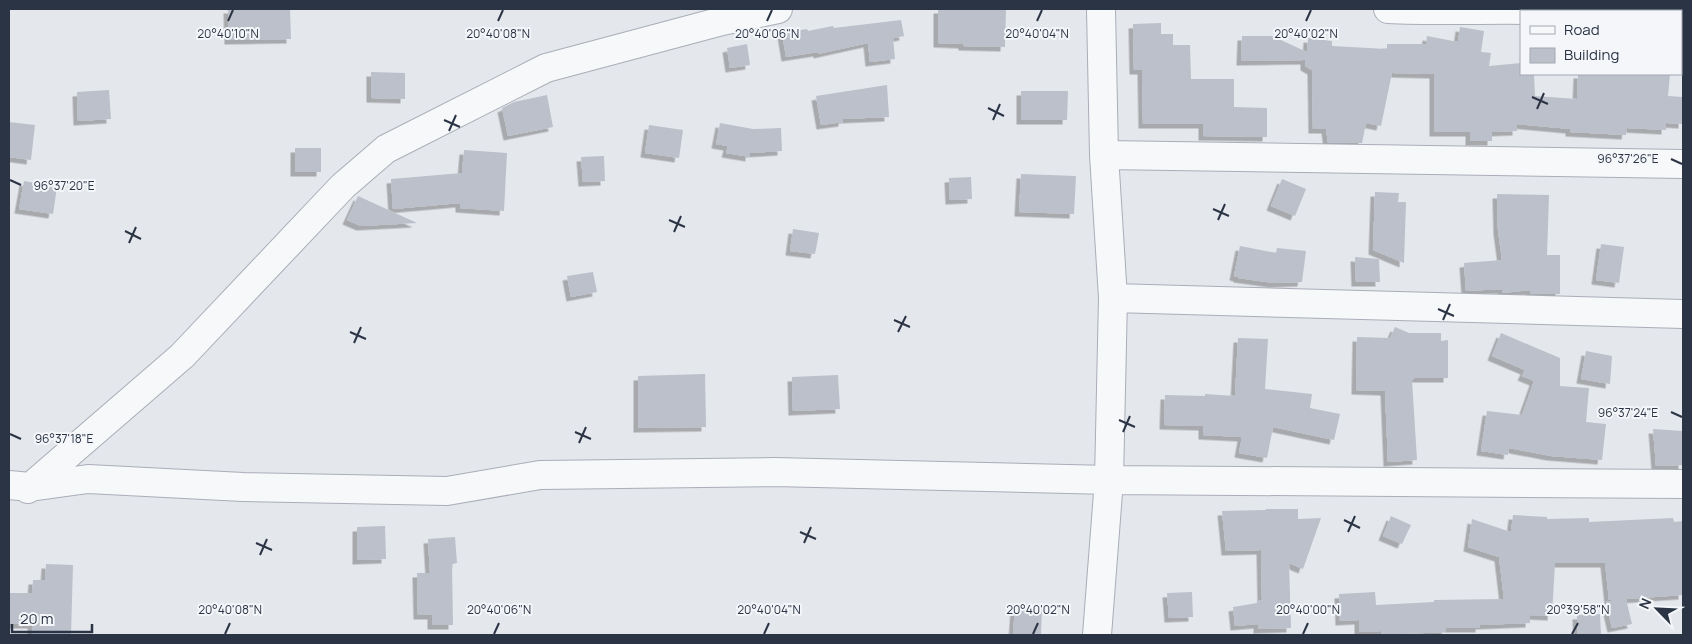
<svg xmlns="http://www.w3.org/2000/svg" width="1692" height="644" font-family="Manrope,sans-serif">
  <defs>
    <filter id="shadow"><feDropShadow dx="-4.5" dy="4.5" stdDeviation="0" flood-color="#0004"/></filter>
  </defs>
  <rect width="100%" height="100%" fill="#e4e7ec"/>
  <path fill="#bbc0ca" filter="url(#shadow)" d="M228,9H290L291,39L229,40Z
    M938,9H1006L1005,47L963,46V44L938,43Z
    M901,20L904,36L893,38L895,59L870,62L868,43L818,54V52L786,57L782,33L807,29L808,31L833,26L834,28Z
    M1161,23V34H1173V45H1190L1191,79H1234V107L1267,108V137L1203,136V124H1143L1142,70H1134L1133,24Z
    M1460,27L1484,31L1481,52L1491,53L1489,66L1521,63V74H1534L1535,96L1577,99L1578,74H1670L1668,96L1683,97V124L1666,123V130L1627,128L1626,135L1570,132V129L1517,124V131L1492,132V141H1470V132H1434V74L1392,73L1381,126L1366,123L1362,143H1328L1326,129H1313L1312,70L1305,66V60L1241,61L1242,36H1272L1307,52L1308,38L1332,41V46L1387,49V44H1426L1427,36L1458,42Z
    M747,44L750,65L730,68L727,48Z
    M371,72L405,73V99L371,98Z
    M887,85L889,117L843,119V122L821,125L816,96Z
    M109,90L111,119L78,121L77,92Z
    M1021,91H1068L1067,120H1021Z
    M547,95L553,127L508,136L502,108L514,102Z
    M9,122L35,125L31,160L9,157Z
    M720,123L753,129L781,128L782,151L750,153V157L726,153L728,146L716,144Z
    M649,125L683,130L679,158L645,153Z
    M295,148H321V172H295Z
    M464,150L507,153L504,211L460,208V203L393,209L391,179L462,173Z
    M604,156L605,181L583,182L581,157Z
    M1021,174L1076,176L1074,214L1019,212Z
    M971,177L972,199L950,200L949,178Z
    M1282,179L1306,189L1295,216L1271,206Z
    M24,181L57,187L53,214L19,209Z
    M1375,192L1399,193L1398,202H1406L1404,263L1373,250Z
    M1497,194L1549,195L1547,255H1560V294H1530V290L1502,293V289L1466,291L1464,263L1502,260L1498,230Z
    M358,196L417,223L361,226L347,220Z
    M793,229L819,233L815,254L790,251Z
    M1601,244L1624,247L1619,283L1596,280Z
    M1240,246L1276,253L1277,248L1306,251L1302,282L1274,283L1238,278V277L1234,276Z
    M1355,257L1379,259L1380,282H1356Z
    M593,272L597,292L571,297L567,276Z
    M1395,327L1409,333H1441V341L1448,340V378H1414V380H1412L1417,460L1388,462L1385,391L1356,390L1357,337L1390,338Z
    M1501,333L1560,358V386L1589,388L1586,422L1606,424L1602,460L1551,456L1509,448L1508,455L1481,451L1487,411L1522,415L1534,381L1522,376L1525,370L1492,356Z
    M1238,338L1268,339L1265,389L1312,394L1310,408L1340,414L1334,440L1273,427L1267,458L1239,453L1242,437L1203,435V426L1164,425L1165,395L1205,396V394L1235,396Z
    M1586,351L1612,356L1610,384L1581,379Z
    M705,374L706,427L638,428V376Z
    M838,375L840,409L793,411L792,377Z
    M1653,429L1683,431V465L1656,466Z
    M1266,509H1298V519L1321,518L1303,569L1289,563L1291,628L1258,629V624L1235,626L1233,607L1257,603V600H1262L1261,550L1226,551L1222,511L1266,510Z
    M1513,515L1547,517V519L1589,518V522L1673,518L1674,522L1683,521V595L1626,599L1632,624L1612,628L1606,602L1616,600H1609L1605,563H1555L1552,616L1530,615V623L1480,625V628H1446V632L1381,635V631L1359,632V620L1340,621L1339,594L1375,592L1376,605L1434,602V600L1504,599L1499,557L1468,547L1472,519L1511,532Z
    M1391,516L1411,525L1402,544L1383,536Z
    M385,526L386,559L357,560V527Z
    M455,537L457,563L452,564L453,625H432V615H418L417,573H430L428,539Z
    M46,564L73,565L71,635H32V624H9V593H32L33,580H45Z
    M1192,592L1193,617L1169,618L1167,593Z
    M1015,606L1042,608L1041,635H1013Z
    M1600,614L1601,635H1578L1577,615Z"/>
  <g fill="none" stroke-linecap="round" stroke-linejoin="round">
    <defs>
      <path id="minor" d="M1388,9C1448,12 1509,8 1569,11
        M1681,19L1683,20
        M1104,155L1683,164
        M1113,298L1683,314
        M9,485L30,487L88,479L243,487L447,491L540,475L774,472L1109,480L1683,484
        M28,489L182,356L343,186L386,149L546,68L722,21L778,9
        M1097,635L1109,480L1113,298L1104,155L1101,9"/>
    </defs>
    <use href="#minor" stroke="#a9aeb7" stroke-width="30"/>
    <use href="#minor" stroke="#f7f8fa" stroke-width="28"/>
  </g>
  <path fill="none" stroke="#2b3445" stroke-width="2" d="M228,21L233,10M498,21L503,10M767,21L772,10M1037,21L1042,10M1306,21L1311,10M1532,97L1548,104M988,108L1004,116M1537,109L1544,93M444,120L460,127M993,120L1000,104M449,131L456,115M1671,159L1682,164M10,180L21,185M1213,209L1229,216M669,220L685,227M1218,220L1225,204M125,231L141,239M674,232L681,216M129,243L136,227M1438,309L1454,316M894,320L910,327M1443,320L1450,304M350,332L366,339M898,332L906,316M354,343L361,327M1671,412L1682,417M1119,420L1135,427M575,432L591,439M1123,432L1130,416M10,434L21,439M579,443L586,427M1344,520L1360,528M800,532L816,539M1348,532L1355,516M256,543L272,550M804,543L811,527M260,555L267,539M225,634L230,623M494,634L499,623M764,634L769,623M1033,634L1038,623M1303,634L1308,623M1572,634L1578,623"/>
  <g font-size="12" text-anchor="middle" fill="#2b3445" stroke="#f4f6f9" stroke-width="4" stroke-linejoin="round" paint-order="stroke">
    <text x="228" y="38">20°40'10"N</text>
    <text x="498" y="38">20°40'08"N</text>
    <text x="767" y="38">20°40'06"N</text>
    <text x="1037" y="38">20°40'04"N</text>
    <text x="1306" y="38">20°40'02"N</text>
    <text x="1628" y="163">96°37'26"E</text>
    <text x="64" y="190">96°37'20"E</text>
    <text x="1628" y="417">96°37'24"E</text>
    <text x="64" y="443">96°37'18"E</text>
    <text x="230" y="614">20°40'08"N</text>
    <text x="499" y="614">20°40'06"N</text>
    <text x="769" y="614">20°40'04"N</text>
    <text x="1038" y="614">20°40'02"N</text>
    <text x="1308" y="614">20°40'00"N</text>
    <text x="1578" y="614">20°39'58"N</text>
  </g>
  <rect width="1692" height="644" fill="none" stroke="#2b3445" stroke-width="20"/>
  <rect x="1520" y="10" width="162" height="65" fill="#f4f6f9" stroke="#a4a8b1"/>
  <rect x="1530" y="26" width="25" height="8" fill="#f7f8fa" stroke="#a4a8b1"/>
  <text x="1564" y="35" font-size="15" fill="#2b3445">Road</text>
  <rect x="1530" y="48" width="25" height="15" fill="#bbc0ca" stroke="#a4a8b1"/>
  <text x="1564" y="60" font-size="15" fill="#2b3445">Building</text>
  <g transform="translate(1657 609) rotate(294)" stroke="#f4f6f9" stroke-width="4" paint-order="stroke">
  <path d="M0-4L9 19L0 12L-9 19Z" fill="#2b3445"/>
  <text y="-8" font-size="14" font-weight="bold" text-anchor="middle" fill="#2b3445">N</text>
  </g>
  <path d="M12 624v8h80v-8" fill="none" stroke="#2b3445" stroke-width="2.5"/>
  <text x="20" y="624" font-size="15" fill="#2b3445" stroke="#f4f6f9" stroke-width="4" paint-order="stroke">20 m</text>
</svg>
